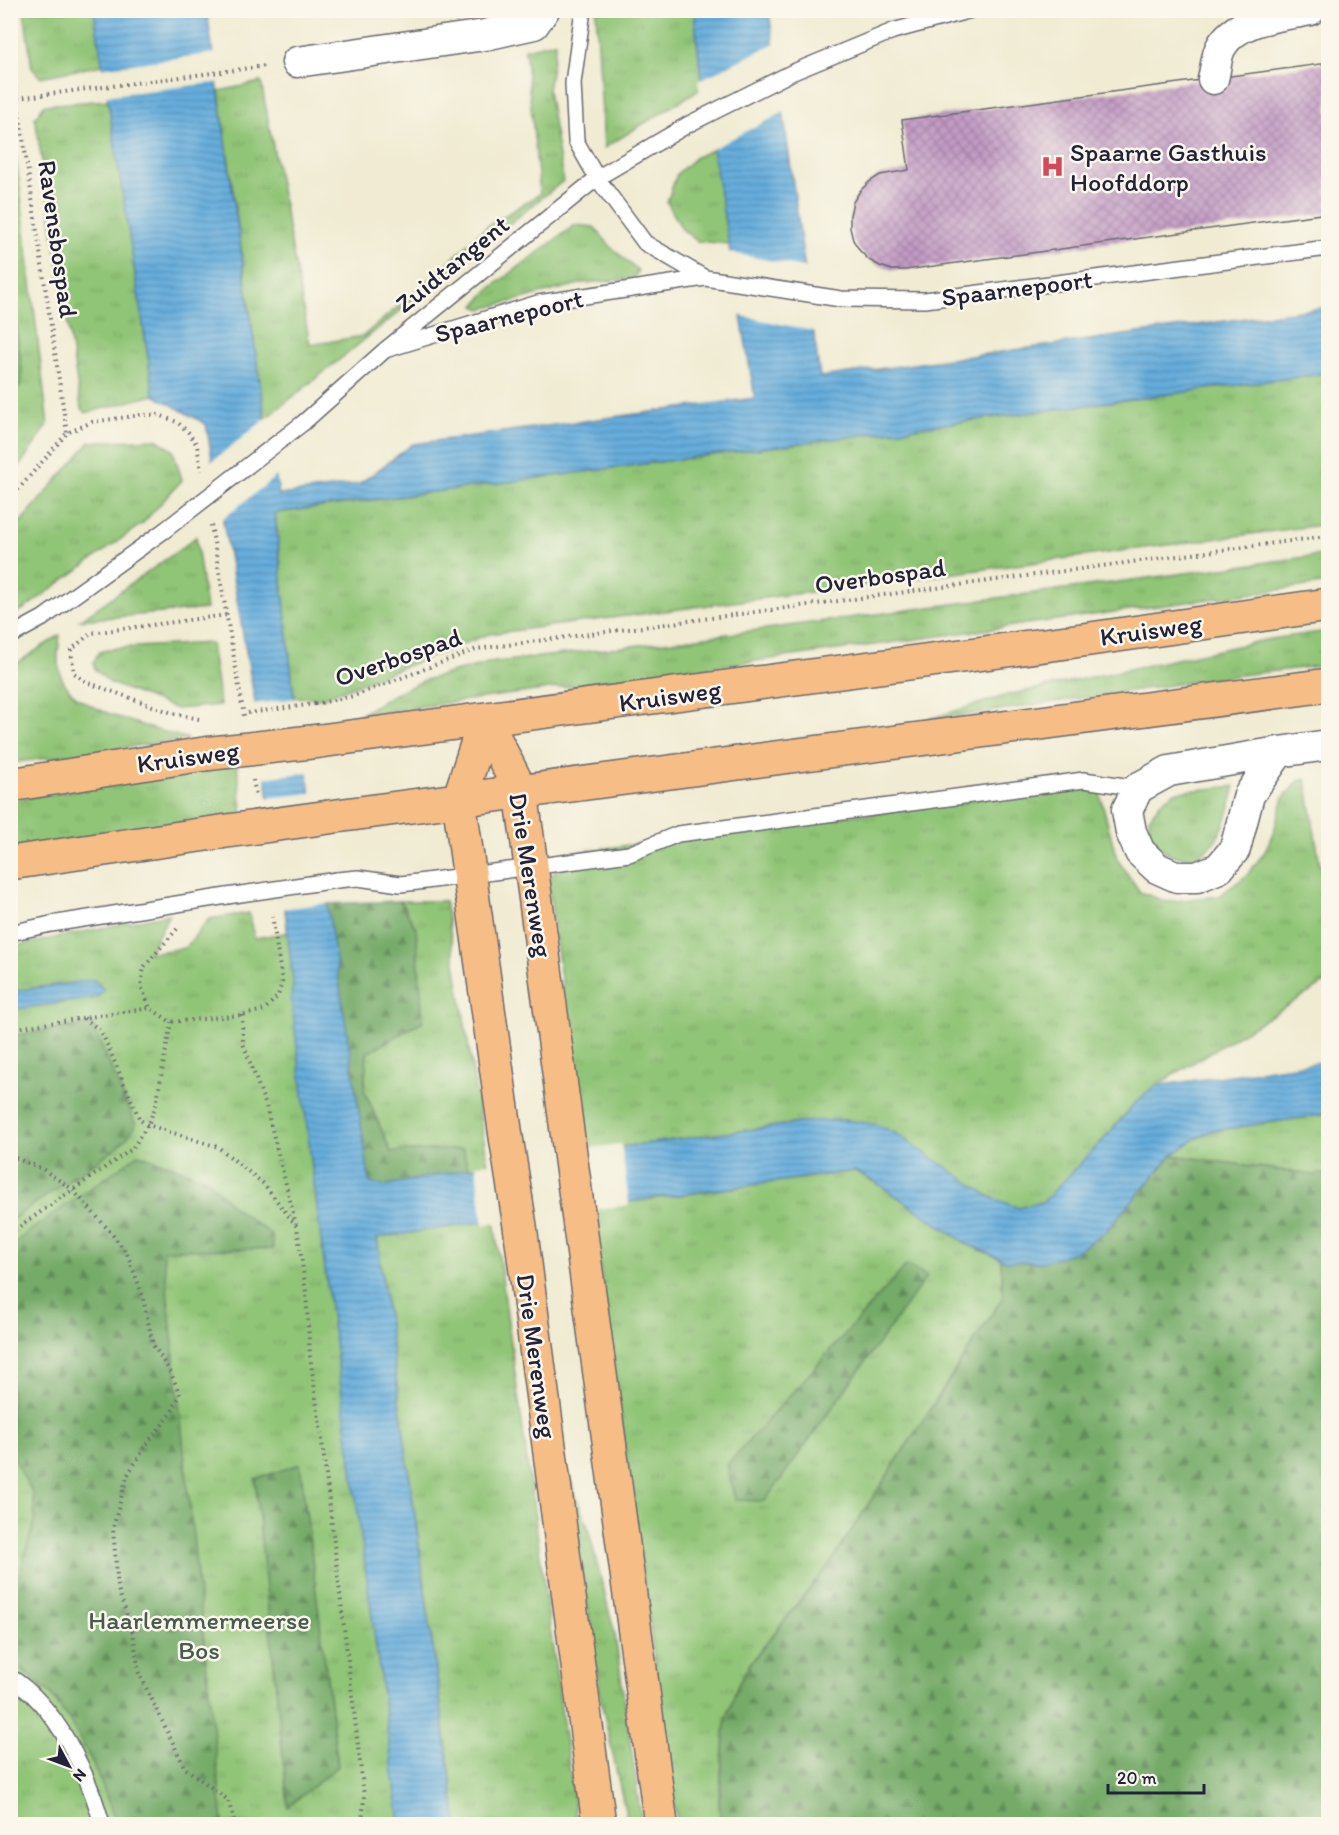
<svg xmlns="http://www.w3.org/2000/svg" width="1339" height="1835" font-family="Itim,sans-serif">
  <defs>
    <pattern id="grass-tufts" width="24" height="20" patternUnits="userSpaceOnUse" patternTransform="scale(1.5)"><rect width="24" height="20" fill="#90c476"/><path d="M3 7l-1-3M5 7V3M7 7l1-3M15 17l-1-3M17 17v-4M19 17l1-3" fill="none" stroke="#7ca867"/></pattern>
    <pattern id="forest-firs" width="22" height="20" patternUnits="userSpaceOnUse" patternTransform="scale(1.5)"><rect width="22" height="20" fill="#74aa67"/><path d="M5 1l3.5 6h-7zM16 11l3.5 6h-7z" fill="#5f8a56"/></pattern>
    <pattern id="water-rules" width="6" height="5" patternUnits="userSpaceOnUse" patternTransform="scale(1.5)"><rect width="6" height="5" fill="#66addc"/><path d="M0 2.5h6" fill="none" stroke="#548cb4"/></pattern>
    <pattern id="building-cross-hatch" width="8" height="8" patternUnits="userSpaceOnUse" patternTransform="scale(1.5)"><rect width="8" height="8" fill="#c39bc5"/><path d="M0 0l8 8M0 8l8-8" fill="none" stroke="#9e7ea1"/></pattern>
  </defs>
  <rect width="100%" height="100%" fill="#fbf7ec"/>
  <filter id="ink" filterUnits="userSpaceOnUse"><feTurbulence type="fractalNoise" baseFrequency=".0167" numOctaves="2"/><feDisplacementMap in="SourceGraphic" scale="12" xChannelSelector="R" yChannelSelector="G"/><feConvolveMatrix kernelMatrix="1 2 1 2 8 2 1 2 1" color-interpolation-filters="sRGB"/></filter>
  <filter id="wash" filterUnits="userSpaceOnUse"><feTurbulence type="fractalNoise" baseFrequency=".008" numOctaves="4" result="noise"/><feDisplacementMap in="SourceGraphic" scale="24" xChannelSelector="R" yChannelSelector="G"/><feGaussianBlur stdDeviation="1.35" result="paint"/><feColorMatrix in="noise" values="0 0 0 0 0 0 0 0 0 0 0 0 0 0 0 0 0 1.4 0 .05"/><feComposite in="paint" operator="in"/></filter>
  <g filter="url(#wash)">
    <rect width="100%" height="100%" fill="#f0ebd2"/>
    <path fill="url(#grass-tufts)" stroke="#597358" stroke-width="1.5" d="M24,11H94L103,65L40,77L32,68Z
      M596,11H694L702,88L604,148Z
      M556,42L548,90L563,181L265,419L219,91L261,82L310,345L363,336L440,271L486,227L540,194L525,49Z
      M108,100L154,395L86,413L81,408L35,118L44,105Z
      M10,107L48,425L11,478V398L21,384L22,370L10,283Z
      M713,149L729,244L697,241L682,229L667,202L677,174L696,157Z
      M575,225L594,227L612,248L638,271L634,279L583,283L482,309L475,306L488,290Z
      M1328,373V524L489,634L323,698L294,697L275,513Z
      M156,439L173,450L182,480L143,523L25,608L11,616V533L90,442Z
      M196,537L206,609L80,620L183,547Z
      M1328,554V583L359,715L395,694L425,680L488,663L698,638Z
      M1328,631V665L1239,675L919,722L1008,695L1270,639Z
      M60,635C59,648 56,659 60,672C61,678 67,687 71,692C91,713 159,730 188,739L11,763V667Z
      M211,643L220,705L177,709L110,683L95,669L93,663L99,652L117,648Z
      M237,765L243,817L11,848V800Z
      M1306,779L1328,913V981L1155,1086L1135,1103L1104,1139L1044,1202L1019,1209L814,1121L584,1152L548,881L569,853L1097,783L1117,859L1140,892L1167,902L1219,896L1247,875L1264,853L1274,831L1284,797L1299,781Z
      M1235,786C1230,803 1227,825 1216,839C1213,843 1207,850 1203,852C1184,865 1157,853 1150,832C1149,828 1149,822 1149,818L1161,802L1175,792Z
      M400,901H445L488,1165L468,1169L463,1149L391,1152L364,1090L367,1053L416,928Z
      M249,913L254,938L296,931L413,1824H11L10,947L169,914L149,953L185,948L209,919Z
      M1328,1114V1173L1314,1175L1172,1155L1195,1139L1212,1131Z
      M855,1171L878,1184L967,1244L1001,1259L1003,1297L831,1562L749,1665L737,1687L725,1724L719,1802L721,1824H677L592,1207Z
      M494,1220L577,1824H457L377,1238Z
      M569,1476L588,1528L615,1635L642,1824H628L601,1700Z"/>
    <path fill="url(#forest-firs)" stroke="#4b6651" stroke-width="1.5" d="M11,283L22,370L21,384L11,398Z
      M400,901L416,928L423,1021L367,1053L364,1090L391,1152L463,1149L468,1169L383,1186L370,1183L326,904Z
      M92,1024L136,1125L127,1138L112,1151L11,1220V1036Z
      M139,1154L207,1179L232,1206L272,1235L273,1249L163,1250L223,1824H116C104,1786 89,1750 66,1716C61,1709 56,1701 50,1694C38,1682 24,1672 11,1662V1601L35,1520L33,1494L11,1453V1246L28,1232Z
      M1172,1155L1314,1175L1328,1173V1824H721L719,1802L725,1724L737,1687L749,1665L831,1562L1003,1297L1001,1259L1006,1261L1042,1262L1144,1188Z
      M907,1265L927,1276L765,1501L735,1500L727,1465Z
      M300,1464L338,1766L288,1807L255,1479Z"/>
    <path fill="url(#water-rules)" stroke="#44688c" stroke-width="1.5" d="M94,11H207L265,419L279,495L359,484L413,444L755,398L702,88L694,11H769L820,377L1328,307V373L275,513L294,697L307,771L370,1183L383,1186L488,1165L814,1121L847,1120L878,1125L897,1134L992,1198L1019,1208L1044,1201L1104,1139L1135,1103L1155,1086L1328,1061V1114L1212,1131L1195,1139L1172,1155L1105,1232L1076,1252L1042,1262L1006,1261L967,1244L878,1184L855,1171L494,1220L377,1238L457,1824H400L322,1248L291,998L293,983L285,910L255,702L206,424L154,395Z
      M94,980L104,990L96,998L11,1010V991Z"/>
    <path fill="#f0ebd2" d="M777,42L786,111L710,150L698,81Z
      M216,53L221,82L104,96L100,68Z
      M727,252L808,268L817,332L738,315Z
      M268,417L278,475L221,520L211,462Z
      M297,698L310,772L263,778L253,704Z
      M313,793L329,903L281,909L266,798Z
      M621,1144L629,1205L483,1225L476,1165Z"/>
    <g id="blocks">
      <path fill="url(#building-cross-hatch)" d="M1328,63V213L905,270H892L880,266L869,260L860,251L853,240L850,228V215L853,202L860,191L869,182L880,175L909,170L902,120Z"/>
    </g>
  </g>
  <g filter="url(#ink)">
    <use href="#blocks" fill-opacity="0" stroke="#6a6870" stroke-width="1.5"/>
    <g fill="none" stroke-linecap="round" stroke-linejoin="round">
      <defs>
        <path id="lane" d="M583,10L573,83L576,141L597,178L645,243L705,278
          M385,350L538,303L705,278L841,299L925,300L1328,248
          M303,423L385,350L597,178L689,124L791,73L893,31L971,10
          M10,636L43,618L165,530
          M337,880L358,878L400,884L418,882L629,854L678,834L1084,780L1138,788
          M10,933L51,924L227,896
          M10,1677C57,1706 88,1773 102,1824"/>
        <path id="street" d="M297,62L485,35L534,24L544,10
          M1213,79C1216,69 1216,55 1221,47C1237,18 1282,16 1310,10
          M1279,752L1249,795L1235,849L1219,868L1197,877H1177L1157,868L1140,852L1131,832L1127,810L1138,788L1169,771L1279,752L1328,745"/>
        <path id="primary" d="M485,720L521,792L661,1824
          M485,720L459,800L506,1137L520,1226L599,1824"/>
        <path id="highway" d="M320,741L1090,639L1328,605
          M10,785L204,754
          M329,817L1328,685
          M10,863L220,832"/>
      </defs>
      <use href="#lane" stroke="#6a6870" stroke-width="18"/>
      <use href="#street" stroke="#6a6870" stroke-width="33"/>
      <use href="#primary" stroke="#6a6870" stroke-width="36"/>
      <use href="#highway" stroke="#6a6870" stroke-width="36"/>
      <path stroke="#6a6870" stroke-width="4" stroke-dasharray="1.5 4.5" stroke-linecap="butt" d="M10,51L67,433
        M18,98L266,66
        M10,499L67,433L92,422L141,415H159L177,422L188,432L197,445L201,471
        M211,525L244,716
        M315,704L354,696L477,649L1328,536
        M199,719L175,714L86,682L74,673L71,650L91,633L227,615
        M253,780L256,796
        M177,929L144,967L141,986L150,1008L171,1022L242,1015L264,1010L278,996L282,982L272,914
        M242,1015L243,1043L266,1106L296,1224
        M84,1018L101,1031L140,1120L148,1125L218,1147L264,1184L297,1227L306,1292L310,1356L321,1433L364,1796L362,1824
        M10,1029L150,1008
        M10,1156L41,1168L72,1189L107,1228L127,1253L142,1294L153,1345L171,1373L180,1395L171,1414L149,1441L127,1476L113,1528L118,1589L133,1633L139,1673L185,1768L228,1800L235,1824
        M10,1233L132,1149L148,1125L156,1105L171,1022"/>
      <use href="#lane" stroke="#fff" stroke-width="15"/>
      <use href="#street" stroke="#fff" stroke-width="30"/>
      <use href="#primary" stroke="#f6be86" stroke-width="33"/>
      <use href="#highway" stroke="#f6be86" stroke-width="33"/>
      <defs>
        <path id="lane-bridge" d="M165,530L303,423
          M227,896L337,880"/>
        <path id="highway-bridge" d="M204,754L320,741
          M220,832L329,817"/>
      </defs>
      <use href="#lane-bridge" stroke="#6a6870" stroke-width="18" stroke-linecap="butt"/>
      <use href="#highway-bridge" stroke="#6a6870" stroke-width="36" stroke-linecap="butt"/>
      <path stroke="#6a6870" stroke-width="4" stroke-dasharray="1.5 4.5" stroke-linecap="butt" d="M248,713L315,704"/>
      <use href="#lane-bridge" stroke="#fff" stroke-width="15"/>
      <use href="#highway-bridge" stroke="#f6be86" stroke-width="33"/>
    </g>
  </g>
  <defs>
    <symbol id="hospital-bare" viewBox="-9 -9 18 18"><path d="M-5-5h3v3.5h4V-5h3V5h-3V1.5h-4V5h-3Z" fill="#d1495b" stroke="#fbf7ec" stroke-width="2.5" paint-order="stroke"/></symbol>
  </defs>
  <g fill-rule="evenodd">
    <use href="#hospital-bare" x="1036" y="150" width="33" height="33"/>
  </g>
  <g text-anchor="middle" stroke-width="5" stroke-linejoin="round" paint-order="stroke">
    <g font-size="26" fill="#22223b" stroke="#fbf7ec" text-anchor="start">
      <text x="1070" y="161">Spaarne Gasthuis<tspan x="1070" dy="30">Hoofddorp</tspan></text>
    </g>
    <g font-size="26" fill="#22223b" stroke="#fbf7ec">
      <text transform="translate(58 239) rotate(82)" y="9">Ravensbospad</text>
      <text transform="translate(452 264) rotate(-39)" y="9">Zuidtangent</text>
      <text transform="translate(1017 288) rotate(-7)" y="9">Spaarnepoort</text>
      <text transform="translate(509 316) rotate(-14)" y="9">Spaarnepoort</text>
      <text transform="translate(880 576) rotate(-8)" y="9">Overbospad</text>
      <text transform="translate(1151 630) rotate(-8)" y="9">Kruisweg</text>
      <text transform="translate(398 657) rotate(-19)" y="9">Overbospad</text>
      <text transform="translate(670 696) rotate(-8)" y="9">Kruisweg</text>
      <text transform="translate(188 757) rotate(-8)" y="9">Kruisweg</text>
      <text transform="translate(531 875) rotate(81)" y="9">Drie Merenweg</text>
      <text transform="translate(537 1356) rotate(82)" y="9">Drie Merenweg</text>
    </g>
    <g font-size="26" fill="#485b50" stroke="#fbf7ec">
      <text x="199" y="1629">Haarlemmermeerse<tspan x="199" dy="30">Bos</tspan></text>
    </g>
  </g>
  <rect width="1339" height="1835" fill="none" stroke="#fbf7ec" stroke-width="36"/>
  <g transform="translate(69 1766) rotate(131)" stroke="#fbf7ec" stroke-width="4.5" paint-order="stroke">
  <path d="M0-4.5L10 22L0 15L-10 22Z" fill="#22223b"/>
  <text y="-9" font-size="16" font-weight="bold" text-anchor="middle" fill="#22223b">N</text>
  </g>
  <path d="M1108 1784v9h96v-9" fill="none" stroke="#22223b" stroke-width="3"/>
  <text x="1117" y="1784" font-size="18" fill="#22223b" stroke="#fbf7ec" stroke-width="4.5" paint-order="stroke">20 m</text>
</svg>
